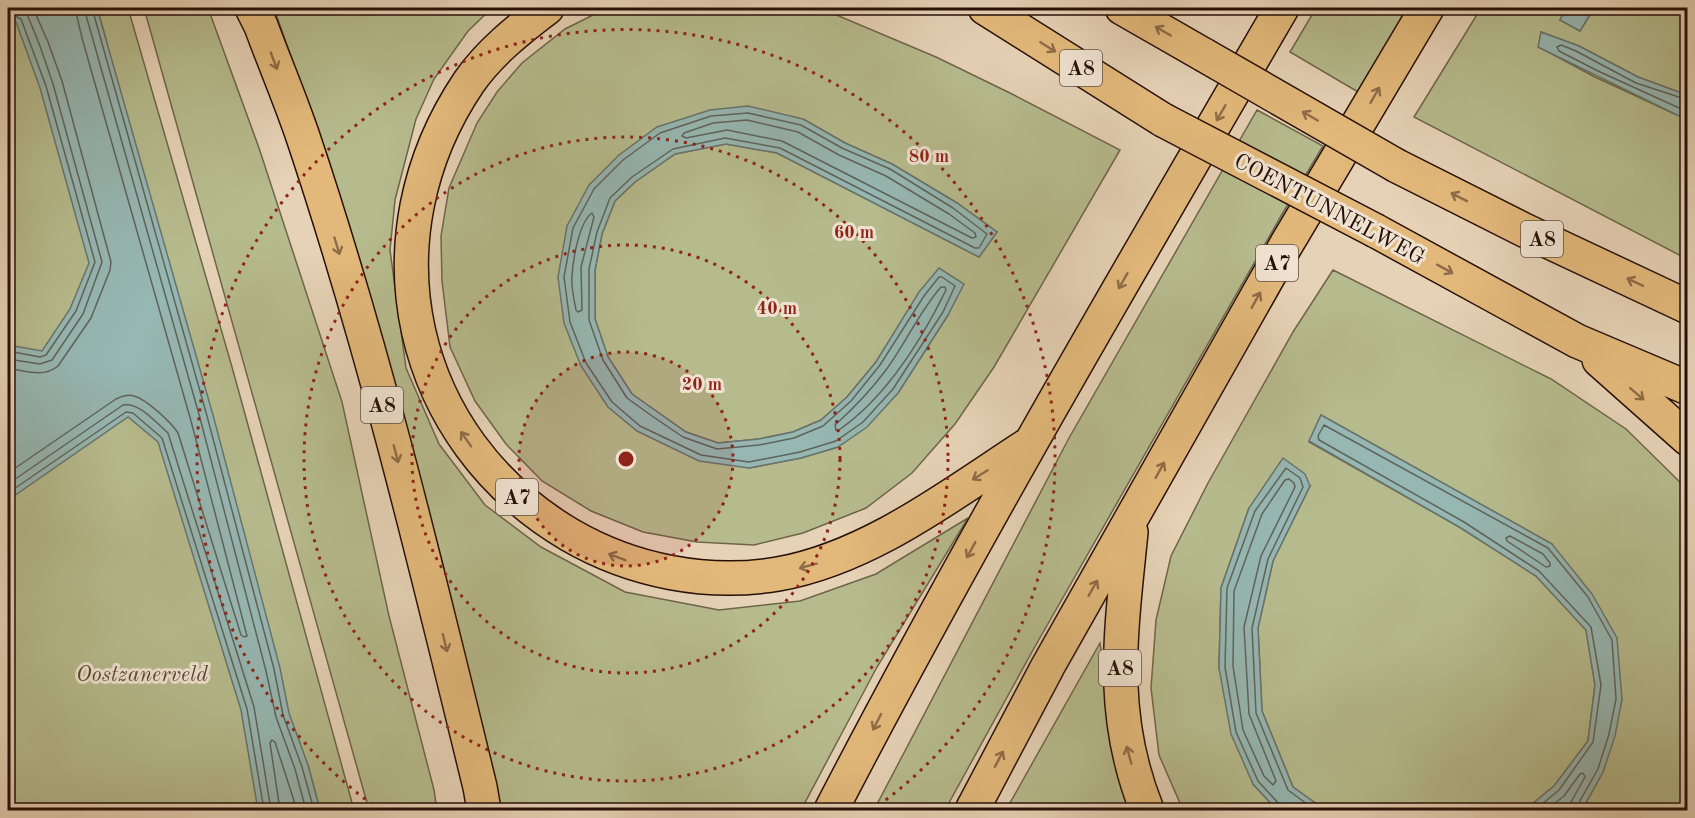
<svg xmlns="http://www.w3.org/2000/svg" width="1695" height="818" font-family="'Old Standard TT',serif">
  <rect width="100%" height="100%" fill="#e6d2b6"/>
  <filter id="stains"><feTurbulence type="fractalNoise" baseFrequency=".00333" numOctaves="4"/><feColorMatrix values="0 0 0 0 .2 0 0 0 0 .09 0 0 0 0 .02 0 0 0 .5 -.17"/></filter>
  <radialGradient id="worn" r=".72"><stop offset=".6" stop-color="#630" stop-opacity="0"/><stop offset="1" stop-color="#630" stop-opacity=".3"/></radialGradient>
  <path fill="#b6bb8d" stroke="#6e654a" stroke-width="1.5" fill-rule="evenodd" d="M8,8L106,39L97,8H128L232,367L354,810H320L308,765L318,810H8Z
    M144,8H208L259,148L342,402L389,616L434,790L437,810H369Z
    M274,8H492L468,31L434,79L416,119L395,200L390,250L406,368L439,444L485,505L541,547L625,592L719,610L800,601L876,574L968,518L877,667L801,810H497L442,561L410,446L335,182Z
    M607,8H820L936,57L1010,93L1120,150L994,367L955,424L912,473L866,508L803,533L754,545L697,542L643,532L591,511L542,481L506,444L475,401L450,347L442,281L441,236L449,188L477,123L497,92L522,63L565,29ZM710,110L803,119L845,143L892,164L957,203L997,232L979,257L777,153L726,144L675,154L635,182L615,201L602,234L595,270V319L608,357L632,394L686,432L718,443L759,439L793,432L821,420L847,397L876,362L895,332L948,315L898,393L838,447L801,458L749,468L608,407L567,226Z
    M1316,8H1410L1358,92L1290,52Z
    M1481,8H1566L1560,20L1580,31L1594,8H1687V95L1638,77L1579,46L1541,32L1539,47L1595,77L1677,115L1687,118V259L1414,117Z
    M1257,110L1323,146L1281,216L1033,650L945,810H874L1069,438Z
    M1333,270L1551,379L1626,429L1687,489V810H1582L1603,772L1622,699L1552,544L1321,415L1309,442L1461,528L1536,576L1586,630L1595,685L1588,741L1554,786L1525,810H1325L1293,787L1262,711L1258,628L1273,561L1310,486L1249,508L1221,588L1219,668L1253,784L1277,810H1183L1159,755L1151,688L1156,620L1171,556L1208,483L1293,332Z
    M1100,643L1112,726L1135,810H1006Z"/>
  <path fill="#96b7b2" stroke="#69746e" stroke-width="1.5" d="M8,8H97L213,415L280,668L289,713L308,765L320,810H258L241,710L158,442L128,417L8,500V345L42,351L70,309L89,263L40,88L16,22L8,25Z
    M1566,8H1594L1580,31L1560,20Z
    M1541,32L1579,46L1638,77L1687,95V118L1677,115L1538,47Z
    M748,106L803,119L845,143L892,164L957,203L997,232L979,257L777,153L726,144L675,154L635,182L615,201L602,234L595,270V319L608,357L632,394L656,411L686,432L718,443L759,439L793,432L821,420L847,397L876,362L919,292L939,268L964,284L948,315L898,393L867,427L838,447L801,458L749,468L699,461L637,431L608,407L581,366L564,323L558,277L567,226L589,185L619,155L657,127L710,110Z
    M1321,415L1552,544L1592,594L1617,638L1622,699L1615,736L1603,772L1582,810H1525L1554,786L1588,741L1595,685L1586,630L1536,576L1461,528L1309,441Z
    M1283,458L1305,474L1310,486L1273,561L1258,628L1262,711L1293,787L1325,810H1277L1253,784L1231,734L1219,668L1221,588L1249,508Z"/>
  <g fill="none" stroke-linecap="round" stroke-linejoin="round">
    <path stroke="#5e635c" stroke-width="1.5" d="M84,8L200,418L266,671L276,717L295,769L306,810
      M92,8L207,416L274,669L283,715L302,767L314,810
      M8,11L18,9L27,14L40,46L53,84L102,262L83,314L52,360L40,364L8,359
      M8,19L15,16L21,19L46,86L95,262L76,311L46,355L40,357L8,351
      M1688,100L1636,83L1576,51L1561,45L1557,47L1559,51L1598,71L1688,112
      M748,113L801,125L842,148L890,169L953,208L987,234L979,248H975L780,148L725,138L673,149L632,177L610,198L597,232L589,269V320L603,360L627,398L652,416L683,437L717,449L759,445L794,438L823,426L851,401L880,365L924,296L939,277H942L955,286L943,312L893,389L863,422L836,441L800,452L749,462L701,455L640,426L612,402L586,363L570,322L564,277L573,228L594,189L623,160L660,133L711,116Z
      M747,120L798,132L839,155L886,176L949,214L975,233L976,237L972,238L782,141L727,130L686,138L682,136L684,133L713,123Z
      M592,213L594,217L581,267L582,310L578,312L576,310C574,299 571,287 572,276C573,260 579,222 592,213Z
      M941,287H945L946,290C921,341 885,398 839,430H836L835,425C854,408 871,390 886,370C906,343 919,312 941,287Z
      M8,368C25,371 44,378 58,366L91,318L110,270L111,262L62,81L48,42L33,8
      M8,473L116,399C122,396 128,394 134,396C146,399 172,423 178,433L241,635L244,637L247,636L191,421L82,38L75,8
      M1289,479L1294,483L1295,487L1261,556L1244,627L1249,714L1276,781L1273,785L1264,776L1243,730L1233,666L1234,591L1262,514L1285,480Z
      M8,484L123,405C140,402 156,423 168,433L254,707L271,810
      M8,493L126,412L133,413L162,438L247,709L264,810
      M1510,536L1543,554L1550,563V566L1546,567L1507,541L1506,538Z
      M280,810L270,743L272,740L275,742L297,810
      M1281,810L1279,804L1258,781L1236,732L1225,667L1227,588L1255,511L1286,468L1300,478L1303,487L1268,559L1252,628L1256,713L1288,790L1315,810
      M1535,810L1559,790L1593,742L1601,685L1591,627L1539,571L1464,522L1319,440L1318,436L1324,425L1548,548L1588,597L1612,640L1616,699L1609,734L1598,769L1577,806V810
      M1546,810L1564,796L1580,774L1583,773L1585,777L1571,802L1569,810"/>
    <defs>
      <path id="highway" d="M252,8L261,26C275,64 291,101 304,140C375,352 427,570 480,787L484,810
        M547,8C519,29 489,53 469,82C363,239 407,439 570,535C632,571 707,586 778,574C870,558 953,493 1029,444
        M985,8L1163,120
        M1122,8L1204,55
        M1397,166L1524,230L1688,307
        M1376,231L1577,341L1688,388
        M1599,360L1688,439
        M1131,532C1121,633 1108,713 1147,810
        M831,810C972,538 1128,273 1282,8
        M972,810L1048,666L1286,245L1427,8"/>
    </defs>
    <use href="#highway" stroke="#260f07" stroke-width="36"/>
    <use href="#highway" stroke="#e3b97b" stroke-width="33"/>
    <defs>
      <path id="highway-bridge" d="M1204,55L1397,166
        M1163,120L1376,231"/>
    </defs>
    <use href="#highway-bridge" stroke="#260f07" stroke-width="36" stroke-linecap="butt"/>
    <use href="#highway-bridge" stroke="#e3b97b" stroke-width="33"/>
  </g>
  <defs><path id="oneway-shaft" d="M-6 0H5M1.5-3L5.5 0L1.5 3" fill="none" stroke-width="1.6" stroke-linecap="round" stroke-linejoin="round" transform="scale(1.5)"/></defs>
  <g stroke="#8e6c47">
    <use href="#oneway-shaft" transform="translate(1163 31) rotate(-150)"/>
    <use href="#oneway-shaft" transform="translate(1048 47) rotate(32)"/>
    <use href="#oneway-shaft" transform="translate(274 61) rotate(69)"/>
    <use href="#oneway-shaft" transform="translate(1375 95) rotate(-60)"/>
    <use href="#oneway-shaft" transform="translate(1221 113) rotate(120)"/>
    <use href="#oneway-shaft" transform="translate(1310 116) rotate(-150)"/>
    <use href="#oneway-shaft" transform="translate(1459 197) rotate(-153)"/>
    <use href="#oneway-shaft" transform="translate(337 246) rotate(73)"/>
    <use href="#oneway-shaft" transform="translate(1445 269) rotate(29)"/>
    <use href="#oneway-shaft" transform="translate(1123 281) rotate(120)"/>
    <use href="#oneway-shaft" transform="translate(1635 282) rotate(-155)"/>
    <use href="#oneway-shaft" transform="translate(1256 300) rotate(-61)"/>
    <use href="#oneway-shaft" transform="translate(1637 394) rotate(41)"/>
    <use href="#oneway-shaft" transform="translate(466 439) rotate(-125)"/>
    <use href="#oneway-shaft" transform="translate(396 454) rotate(75)"/>
    <use href="#oneway-shaft" transform="translate(1160 470) rotate(-61)"/>
    <use href="#oneway-shaft" transform="translate(980 475) rotate(148)"/>
    <use href="#oneway-shaft" transform="translate(971 550) rotate(119)"/>
    <use href="#oneway-shaft" transform="translate(617 557) rotate(-159)"/>
    <use href="#oneway-shaft" transform="translate(808 566) rotate(165)"/>
    <use href="#oneway-shaft" transform="translate(1093 588) rotate(-60)"/>
    <use href="#oneway-shaft" transform="translate(445 643) rotate(76)"/>
    <use href="#oneway-shaft" transform="translate(877 722) rotate(117)"/>
    <use href="#oneway-shaft" transform="translate(1129 755) rotate(-105)"/>
    <use href="#oneway-shaft" transform="translate(999 759) rotate(-62)"/>
  </g>
  <circle cx="626" cy="459" r="107" fill="#8f2418" fill-opacity=".12"/>
  <g fill="none" stroke="#8f2418" stroke-width="3" stroke-dasharray="3 6">
    <circle cx="626" cy="459" r="107"/>
    <circle cx="626" cy="459" r="214"/>
    <circle cx="626" cy="459" r="322"/>
    <path d="M380 810A429 429 0 1 1 872 810"/>
  </g>
  <g text-anchor="middle" stroke-width="6" stroke-linejoin="round" paint-order="stroke">
    <g fill="#efe2d0" stroke="#624e43" stroke-width="1.5">
      <rect x="1060" y="50" width="42" height="36" rx="4.5"/>
      <rect x="1521" y="221" width="42" height="36" rx="4.5"/>
      <rect x="1256" y="245" width="42" height="36" rx="4.5"/>
      <rect x="361" y="387" width="42" height="36" rx="4.5"/>
      <rect x="496" y="479" width="42" height="36" rx="4.5"/>
      <rect x="1099" y="650" width="42" height="36" rx="4.5"/>
    </g>
    <g font-size="21" font-weight="bold" fill="#260f07">
      <text x="1081" y="75">A8</text>
      <text x="1542" y="246">A8</text>
      <text x="1277" y="270">A7</text>
      <text x="382" y="412">A8</text>
      <text x="517" y="504">A7</text>
      <text x="1120" y="675">A8</text>
    </g>
    <g font-size="22" fill="#260f07" stroke="#efe2d0">
      <text transform="translate(1330 208) rotate(28)" y="8">COENTUNNELWEG</text>
    </g>
    <g font-size="22" font-style="italic" fill="#584b36" stroke="#efe2d0">
      <text x="142" y="681">Oostzanerveld</text>
    </g>
  </g>
  <circle cx="626" cy="459" r="9" fill="#8f2418" stroke="#efe2d0" stroke-width="3"/>
  <g font-size="18" text-anchor="middle" font-weight="bold" fill="#8f2418" stroke="#efe2d0" stroke-width="6" stroke-linejoin="round" paint-order="stroke">
    <text x="929" y="162">80 m</text>
    <text x="854" y="238">60 m</text>
    <text x="777" y="314">40 m</text>
    <text x="702" y="390">20 m</text>
  </g>
  <rect width="1695" height="818" fill="none" stroke="#e6d2b6" stroke-width="30"/>
  <rect x="9" y="9" width="1677" height="800" fill="none" stroke="#260f07" stroke-width="3"/>
  <rect x="15" y="15" width="1665" height="788" fill="none" stroke="#260f07" stroke-width="1.5"/>
  <rect width="100%" height="100%" filter="url(#stains)"/>
  <rect width="100%" height="100%" fill="url(#worn)"/>
</svg>
